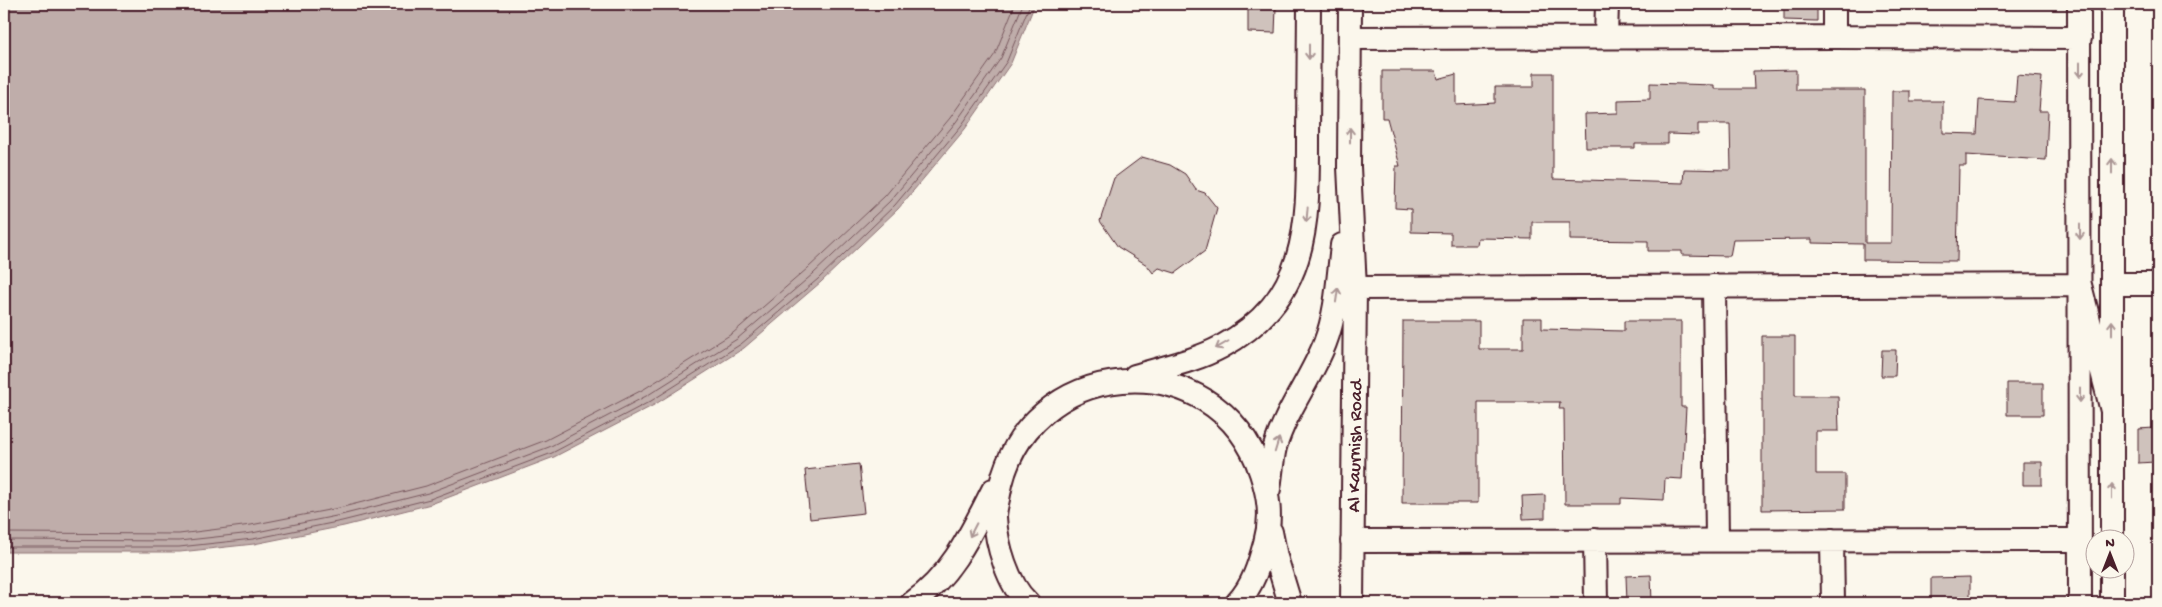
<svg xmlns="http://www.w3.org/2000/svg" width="2162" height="607" font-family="'Gochi Hand',sans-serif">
  <rect width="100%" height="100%" fill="#fbf7ec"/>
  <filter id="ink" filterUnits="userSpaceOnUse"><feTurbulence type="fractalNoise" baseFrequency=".02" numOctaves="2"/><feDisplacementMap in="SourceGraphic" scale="10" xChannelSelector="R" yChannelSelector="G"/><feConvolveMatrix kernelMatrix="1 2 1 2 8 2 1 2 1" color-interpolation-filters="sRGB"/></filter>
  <g filter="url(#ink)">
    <path fill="#bfadaa" stroke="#907477" d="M4,4H1035L1011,63L965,129L898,209L821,282L744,348L654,405L554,457L431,504L344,526L254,544L180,552H4Z"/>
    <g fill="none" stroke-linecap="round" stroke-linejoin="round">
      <path stroke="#79585e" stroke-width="1" d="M4,533L179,534L251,525L339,508L426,486L546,440L644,389L733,333L808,268L885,196L950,118L995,54L1015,4
        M4,540L179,541L252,533L341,515L428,493L549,447L648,395L737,339L813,274L890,201L956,122L1001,58L1023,4
        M4,547H179L253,539L342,521L430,499L552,453L651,401L741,344L818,279L895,205L961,126L1007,61L1030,4"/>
    </g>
    <path fill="#cfc2bc" stroke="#4a1f2b" d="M1784,4H1817V21L1784,20Z
      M1248,7L1276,8L1275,33L1248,32Z
      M1796,70V90H1865V243H1891L1892,91H1910V101H1943V133L1977,134L1979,100L2015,102L2017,75L2042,77L2039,111H2048L2046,160L1966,155V166H1959L1957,261L1863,260V244L1812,243V239L1733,240L1730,256L1682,255V251H1648V241L1570,240V222H1532V239L1478,238L1477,245H1451V233L1411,232V209L1395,208L1396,166H1400L1387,118H1382V71H1436L1438,79L1456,74V105L1495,103V87H1534V73H1553V179L1683,183L1684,169L1731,170L1730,124H1698V135L1668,134V144H1635V148H1586L1585,114L1618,113V100L1650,99V83L1714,85V89H1754L1753,71Z
      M1142,157L1170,165L1185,174L1196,190L1205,193L1217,208L1205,251L1175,273L1159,268L1153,273L1147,265L1118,247L1100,221L1114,178Z
      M1523,318H1542V329L1624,331V321H1681V407H1686L1682,479L1665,478L1664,500L1621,498V504H1565L1564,409H1559L1560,402H1478V503H1402L1403,321H1479V349H1523Z
      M1762,336H1795V396H1838L1839,431H1816V474H1845V509L1762,510Z
      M1882,350H1896L1895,376H1881Z
      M2007,383H2043V415H2007Z
      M2154,428L2155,462L2138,463V429Z
      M2023,462H2042V485H2023Z
      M859,464L864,513L810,519L805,470Z
      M1545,495V518L1523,519L1522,496Z
      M1651,575L1652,603H1627L1626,576Z
      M1970,577V603H1931V578Z"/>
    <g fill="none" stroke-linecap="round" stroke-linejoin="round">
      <defs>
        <path id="minor" d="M1350,4L1349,167L1355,288L1352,603
          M2079,4L2080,603
          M2112,4V540
          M1606,37L1607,4
          M1834,37V4
          M1350,38L1834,37L2080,38
          M2112,284H2158
          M1714,286L1717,540
          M1355,288L2080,285L2112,411
          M1135,376C1164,367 1195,361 1221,347C1310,299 1308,224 1308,136C1308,92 1309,48 1309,4
          M1269,489C1271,475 1272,460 1275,447C1286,410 1311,379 1325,343C1337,312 1338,278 1342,245
          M1271,532L1276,557L1290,603
          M1595,540L1596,603
          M1832,540L1833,603
          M1352,541L2080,540
          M2112,570V603
          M912,603C952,576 972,531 993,490
          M1028,603C1008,585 996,543 995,517C995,509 998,501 999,494C1023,355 1217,339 1261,473C1269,497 1272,518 1265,543C1259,565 1253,586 1237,603"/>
      </defs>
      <use href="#minor" stroke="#4a1f2b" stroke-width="26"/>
      <use href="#minor" stroke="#fbf7ec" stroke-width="22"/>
    </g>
    <defs><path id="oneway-shaft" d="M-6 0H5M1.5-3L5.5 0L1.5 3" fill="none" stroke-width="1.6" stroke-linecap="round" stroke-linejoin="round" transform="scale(1.25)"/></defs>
    <g stroke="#ab9695">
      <use href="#oneway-shaft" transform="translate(1309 52) rotate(90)"/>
      <use href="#oneway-shaft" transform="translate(2080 70) rotate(90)"/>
      <use href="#oneway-shaft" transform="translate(1350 135) rotate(-90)"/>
      <use href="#oneway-shaft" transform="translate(2112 166) rotate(-90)"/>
      <use href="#oneway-shaft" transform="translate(1307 215) rotate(95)"/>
      <use href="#oneway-shaft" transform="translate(2080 232) rotate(90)"/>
      <use href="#oneway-shaft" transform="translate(1337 295) rotate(-82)"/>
      <use href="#oneway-shaft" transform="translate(2112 328) rotate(-90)"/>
      <use href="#oneway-shaft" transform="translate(1222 345) rotate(150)"/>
      <use href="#oneway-shaft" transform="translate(2080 395) rotate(90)"/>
      <use href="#oneway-shaft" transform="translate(1277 445) rotate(-73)"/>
      <use href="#oneway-shaft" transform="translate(2112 491) rotate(-90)"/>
      <use href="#oneway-shaft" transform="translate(973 530) rotate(117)"/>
    </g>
  </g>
  <g text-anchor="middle" stroke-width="4.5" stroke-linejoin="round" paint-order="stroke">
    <g font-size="19" fill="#4a1f2b" stroke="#fbf7ec">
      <text transform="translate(1353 446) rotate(-89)" y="7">Al Kaurnish Road</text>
    </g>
  </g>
  <rect width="2162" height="607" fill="none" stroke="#fbf7ec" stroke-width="20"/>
  <rect x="10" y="10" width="2142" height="587" fill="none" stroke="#4a1f2b" stroke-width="2" filter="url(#ink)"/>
  <g transform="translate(2110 554)"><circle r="24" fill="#fbf7ec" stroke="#b4a19f"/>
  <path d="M0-4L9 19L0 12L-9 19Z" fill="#4a1f2b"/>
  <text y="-8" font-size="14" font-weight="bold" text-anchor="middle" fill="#4a1f2b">N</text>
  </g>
</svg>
